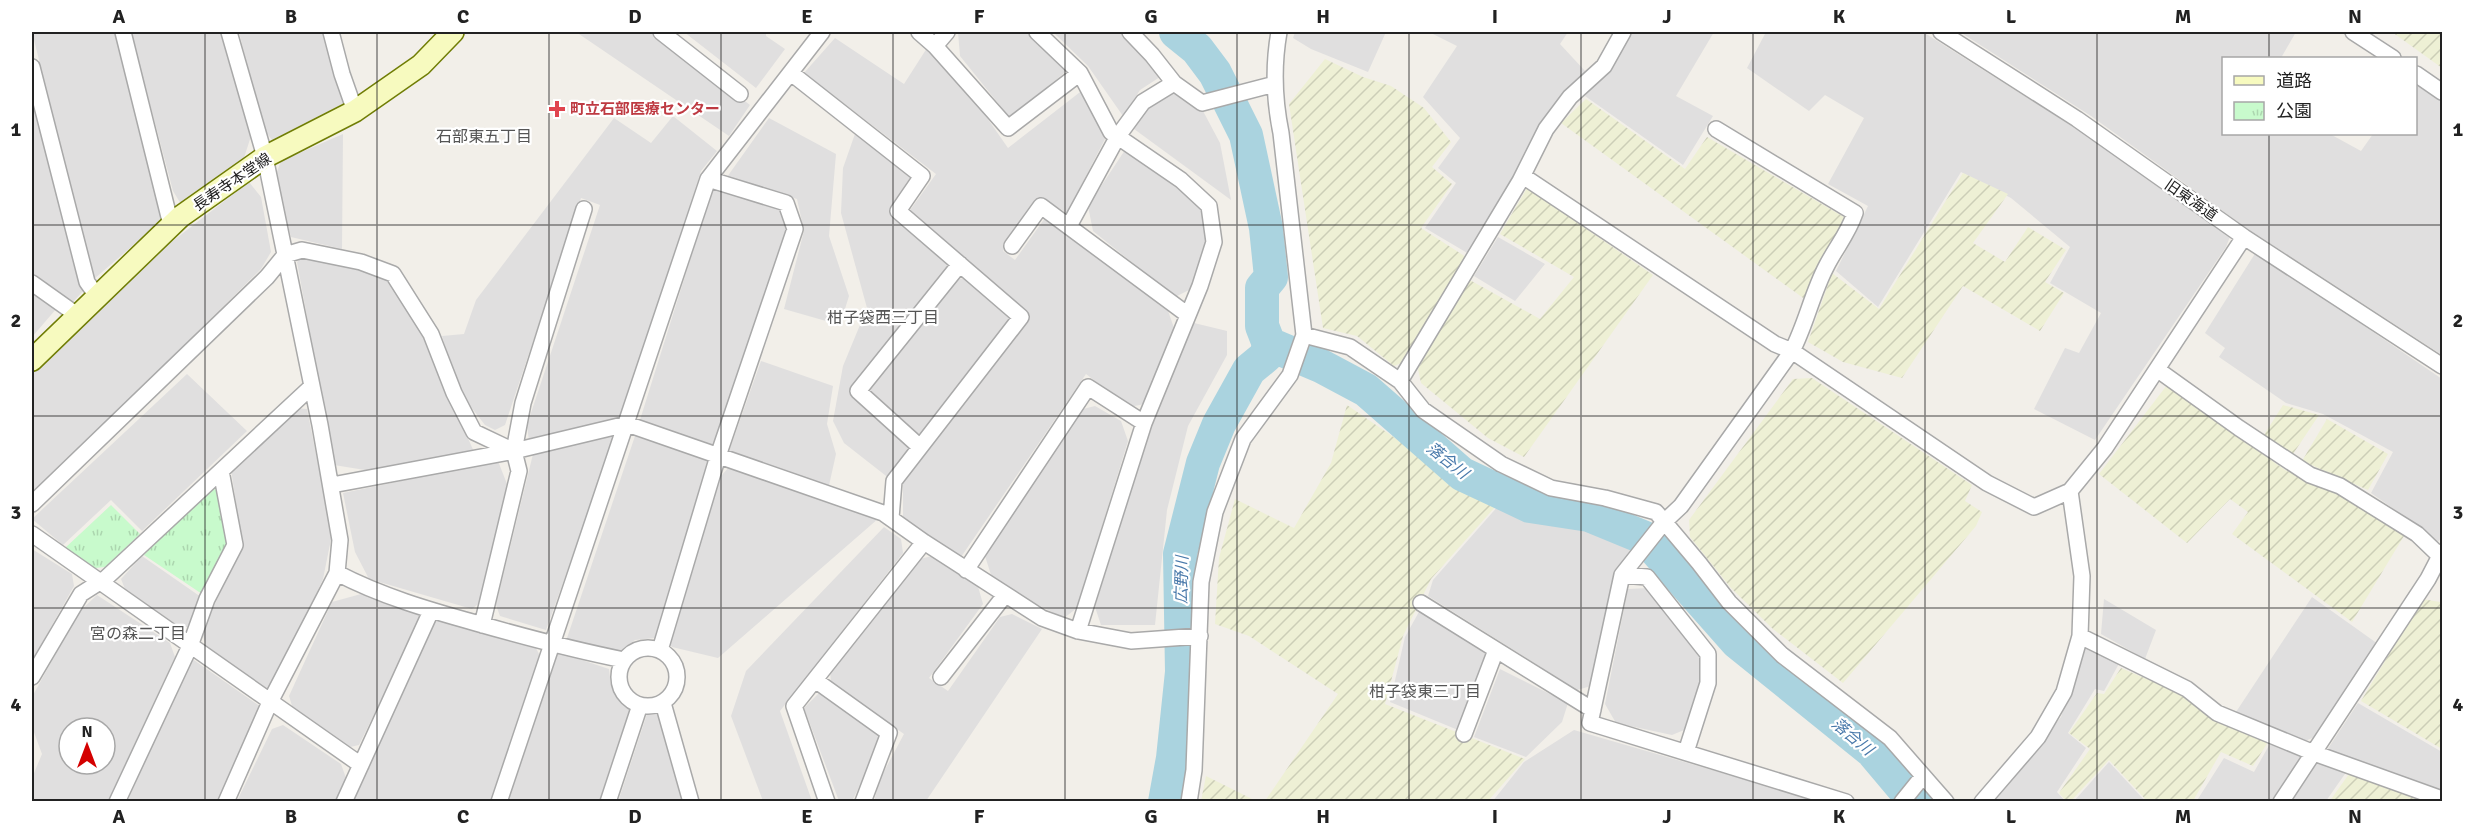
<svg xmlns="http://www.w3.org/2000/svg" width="2474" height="833" font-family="Signika,'Noto Sans JP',sans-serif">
  <defs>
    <pattern id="farmland-furrows" width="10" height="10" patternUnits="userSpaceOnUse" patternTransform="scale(1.5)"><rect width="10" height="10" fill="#eef0d5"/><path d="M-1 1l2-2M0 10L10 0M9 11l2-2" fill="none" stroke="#ccceb7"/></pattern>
    <pattern id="park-tufts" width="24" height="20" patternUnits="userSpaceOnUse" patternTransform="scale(1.5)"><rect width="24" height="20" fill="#c8facc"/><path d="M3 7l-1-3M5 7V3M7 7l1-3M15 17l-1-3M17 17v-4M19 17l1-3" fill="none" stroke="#acd6af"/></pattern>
  </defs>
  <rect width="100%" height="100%" fill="#f2efe9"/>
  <path fill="#e0dfdf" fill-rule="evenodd" d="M32,32H118L164,210L160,222L94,279Z
    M131,32H223L251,136L243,161L181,204L173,191Z
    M239,32H327L344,103L272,140L263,128Z
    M576,32H655L750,105L729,136Z
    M684,32H766V36L785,49L756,88Z
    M958,32H1030L1069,69L1010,118L960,56Z
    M1053,32H1120L1160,77L1140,90L1123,116L1088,66Z
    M1295,32H1386L1368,72L1311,49L1293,38Z
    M1429,32H1568L1560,44L1586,72L1552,112L1469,254L1425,228L1456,183L1438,168L1460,138L1423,97L1457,46Z
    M1629,32H1714L1676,96L1713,116L1683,165L1585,96L1612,64Z
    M1766,32H1923L2166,185L2231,234L2226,247L2095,440L2034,409L2065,348L2079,353L2101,313L2050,283L2070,247L2011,198L1961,172L1878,307L1836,271L1868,206L1828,184L1864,118L1825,95L1809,111L1747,68Z
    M1960,32H2296L2281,58H2224V134H2330L2361,151L2373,134H2416V80L2442,99V355L2245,227L2091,116Z
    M835,38L904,84L927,48L967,89L1008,148L1084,89L1105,139L1067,213L1044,199L1003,251L1015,260L1045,218L1166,305L1174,328L1145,404L1129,407L1086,374L961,557L903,521V478L1030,315L908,213L936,174L804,73Z
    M1173,90L1203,111L1220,143L1231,200L1130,126L1147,103Z
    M32,93L83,291L73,302L32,273Z
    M673,116L717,151L701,171L624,420L529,441L527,425L600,205L581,198L505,425L495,430L485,425L460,393L442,336L464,334L476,300L614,118L651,143Z
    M769,118L836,154L829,236L849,296L840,325L784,309L804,231L797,199L727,177Z
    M856,131L912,174L915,181L892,212L947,259L948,272L853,394L914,447L890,479L844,443L833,421L843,366L867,308L841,213L843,168Z
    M343,134L342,249L291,237L275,177L281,161Z
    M1125,150L1200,205L1210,236L1193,288L1175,297L1093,231L1088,206Z
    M249,182L261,197L271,252L261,269L32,495V372L156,254Z
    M713,187L782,206L791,231L719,444L710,448L639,423Z
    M1498,237L1545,264L1515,301L1474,276Z
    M2256,252L2442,379V537L2437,543L2428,533L2371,493L2393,452L2323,414L2286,403L2219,357L2225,348L2205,333Z
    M303,256L370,271L393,283L426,337L435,364L475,454L371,471L334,465L297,262Z
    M970,278L1011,315L1012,325L922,433H911L871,399L869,387L957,279Z
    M32,290L57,308L32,337Z
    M1194,323L1227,331V355L1188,426L1167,510L1155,625H1101L1095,607L1151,421Z
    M761,361L833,386L827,424L836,454L828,490L728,454Z
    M187,374L247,431L142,531L111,500L63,545L32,519Z
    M1095,406L1121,421L1128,441L1077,608L1064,618L1026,599L992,578L985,556L1079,410Z
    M294,408L307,409L332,534L323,579L271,693L206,646L202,632L242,545L231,469Z
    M613,432L615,438L546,630L500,616L496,605L533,454Z
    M635,436L711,460L655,638L635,640L616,654L566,641Z
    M498,461L507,484L483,600L472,609L369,579L355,552L343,493Z
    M730,466L879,518L718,658L672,647L668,642L721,476Z
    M1499,505L1536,520L1612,535L1637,546L1613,576L1591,686L1577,690L1428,596L1433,580Z
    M884,527L901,539L903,553L780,711L812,801H763L731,716L746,671Z
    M32,549L72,574L74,586L32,661Z
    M142,556L201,597L189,627H180L125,589L121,579Z
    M932,556L977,583L983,604L929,678L948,691L1000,617L1012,614L1042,629L926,801H874L880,779L904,734L831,683L830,671L916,560Z
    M1648,588L1702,653L1703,674L1689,728L1672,735L1616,723L1605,704L1628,589Z
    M361,594L417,609L421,619L359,745L350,747L293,709L289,696L332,602Z
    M97,595L170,643L175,657L108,801H32V778L42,754L32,727V697L78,613ZM69,728H105V764H69Z
    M2312,597L2378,644L2317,736L2305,741L2236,712Z
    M2104,599L2156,630L2145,659L2101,634Z
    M1420,610L1487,651L1458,730L1390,702L1405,637Z
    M436,617L535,646L542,660L494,801L351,802Z
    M2086,643L2121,660L2104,691L2095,689L2068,733L2086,748L2057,792L2065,801L1993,802L2061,717Z
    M558,652L609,669L611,686L630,709L599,801L508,802Z
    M191,658L261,707L218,801L127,802Z
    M1500,669L1568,703L1562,722L1526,757L1474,737Z
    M821,691L881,734L879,748L852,801H839L804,708Z
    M2358,703L2442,752V792L2327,750Z
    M661,712L687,801L618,802L647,714Z
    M283,725L341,764L346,778L335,801H237L272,729Z
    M1574,730L1819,801L1492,802L1524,762Z
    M2271,742L2303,757L2276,801L2196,802L2224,758L2254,772Z
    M2316,761L2347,771L2326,801L2289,802Z
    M2109,762L2145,801H2074Z"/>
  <path fill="url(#farmland-furrows)" d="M2392,32H2442V68Z
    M1325,59L1363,77L1391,86L1424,108L1451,142L1432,167L1452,184L1421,228L1466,257L1404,362L1394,366L1357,336L1323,328L1289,104Z
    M1586,99L1685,169L1707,137L1844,217L1818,270L1806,300L1561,123Z
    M1963,173L2008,194L1973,243L2005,262L2028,227L2066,250L2045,282L2064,293L2040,331L1963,286L1902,378L1843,362L1808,342L1832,273L1879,309Z
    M1527,188L1653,275L1524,457L1488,438L1421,383L1418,369L1468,279L1540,319L1574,277L1500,234Z
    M1812,378L1972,485L1965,501L1982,512L1976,526L1843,683L1773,629L1731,588L1690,537L1689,520L1793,379Z
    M2167,385L2285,470L2356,499L2407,531L2352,622L2232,534L2248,512L2230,499L2187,543L2099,474Z
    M1347,405L1495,507L1431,579L1403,636L1385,704L1525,759L1488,801H1265L1338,694L1249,636L1215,624L1219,558L1235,499L1294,528L1331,463Z
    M2283,405L2319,415L2293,454L2264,435Z
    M2327,419L2388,454L2368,490L2302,461Z
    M2422,599L2440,602L2442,599V749L2361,701Z
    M2121,668L2182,694L2220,723L2268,742L2253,766L2221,752L2193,801H2147L2109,760L2071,801H2066L2059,793L2090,749L2069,733L2097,693L2104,694Z
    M2349,774L2430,801L2329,802Z
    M1206,776L1256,801H1201Z"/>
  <path fill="url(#park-tufts)" d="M210,487L218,491L228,541L202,594L144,555Z
    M111,505L140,534L105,567L95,568L65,548Z"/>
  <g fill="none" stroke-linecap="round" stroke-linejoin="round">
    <path stroke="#aad3df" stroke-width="34" d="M1176,32L1197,49L1215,73L1246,135L1266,228L1271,277L1262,288V326L1269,344L1321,366L1366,390L1462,474L1530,506L1589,515L1645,538L1737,642L1872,751L1915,802
      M1165,802L1173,758L1182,672L1180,554L1203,463L1219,424L1249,370L1266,356L1269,344"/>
    <defs>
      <path id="street" d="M123,32L171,225
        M331,32L342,74L355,111
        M661,32L740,94
        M919,32L935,46L1008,128L1080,73
        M1037,32L1080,73L1111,132L1181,180L1209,206L1214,242L1200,286L1144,423L1078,631
        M1130,32L1152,55L1174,83
        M1941,32L2077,119L2244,237L2442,366
        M2353,32L2393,58
        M935,46L947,32
        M32,67L87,282L97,296
        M791,73L922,176L898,211L1021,317L894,481L891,518
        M2416,74L2442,92
        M1523,176L1775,344L1792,351C1806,324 1812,294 1826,267C1836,247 1848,234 1855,213L1716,129
        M1069,226L1118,136L1143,102L1174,83L1202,103L1275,84
        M1012,246L1041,206L1188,315
        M32,283L77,315
        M1304,335L1350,347L1400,381L1423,410L1501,464L1551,488L1605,498L1656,512L1699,563L1729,602L1782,655L1890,738L1946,802
        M2158,370L2239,428L2310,475L2340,486L2417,534L2442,558
        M1400,381L1520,181L1546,129L1570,97L1604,66L1623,32
        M920,447L858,391L960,264
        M332,485L514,451L627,424L883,513L924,542L1042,618L1078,631L1131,641L1200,636
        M32,504L267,277L285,255L302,250L361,262L393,274L431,334L454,393L474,432L514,451
        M32,534L361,765
        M966,570L1088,387L1144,423
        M337,573C381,596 429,610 476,623C525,637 574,650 624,660
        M1622,575L1647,577L1708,654V683L1686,752
        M1421,603L1593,710
        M482,625L519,471L514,451L523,403L584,209
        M2080,636L2187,689L2217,713L2314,753L2442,799
        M619 677a29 29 0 1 1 58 0a29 29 0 1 1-58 0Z
        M660,650L718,456L795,229L786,203L708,179
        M32,677L81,594L106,578L311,387
        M941,677L1005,595
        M815,680L889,733L863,802
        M663,703L691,802
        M1464,734L1496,650
        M117,802L190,646L207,599L235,545L221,471
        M226,802L270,702L337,573L340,540L320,425L265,157L229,32
        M344,802L431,611
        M499,802L708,179L822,32
        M608,802L640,705
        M827,802L794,706L924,542
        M1189,802L1194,770L1201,582L1215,512L1243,439L1290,375L1304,335L1281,133C1274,99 1273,66 1279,32
        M1846,802L1590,723L1622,575L1664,522L1681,506L1792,351L1987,483L2034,507L2070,491
        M1902,802L1923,776
        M1982,802L2038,737L2064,692L2080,636L2082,576L2070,491L2105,448L2244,237
        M2281,802L2428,579L2442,552"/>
      <path id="secondary" d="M32,360L180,217L265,157L355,111L421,65L453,32"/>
    </defs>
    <use href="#street" stroke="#a9a9a9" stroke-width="18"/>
    <use href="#secondary" stroke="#707d05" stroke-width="24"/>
    <use href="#street" stroke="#fff" stroke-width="15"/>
    <use href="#secondary" stroke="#f7fabf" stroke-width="21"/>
  </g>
  <path fill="none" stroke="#222" stroke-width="1.5" stroke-opacity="0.55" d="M205,32V802M377,32V802M549,32V802M721,32V802M893,32V802M1065,32V802M1237,32V802M1409,32V802M1581,32V802M1753,32V802M1925,32V802M2097,32V802M2269,32V58M2269,134V802M32,225H2442M32,416H2442M32,608H2442"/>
  <path fill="#e0444e" stroke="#fff" stroke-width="2" d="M554 100h6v6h6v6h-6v6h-6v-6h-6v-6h6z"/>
  <g text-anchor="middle" stroke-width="4.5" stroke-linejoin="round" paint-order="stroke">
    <g font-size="15" font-weight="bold" fill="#be3a42" stroke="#fff" text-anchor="start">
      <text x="570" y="114">町立石部医療センター</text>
    </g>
    <g font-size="15" fill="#222" stroke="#fff">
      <text transform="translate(232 182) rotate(-34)" y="5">長寿寺本堂線</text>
      <text transform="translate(2191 200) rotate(35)" y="5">旧東海道</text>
    </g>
    <g font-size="16" fill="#555" stroke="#fff">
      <text x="484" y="142">石部東五丁目</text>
      <text x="883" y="323">柑子袋西三丁目</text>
      <text x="138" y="639">宮の森二丁目</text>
      <text x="1425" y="697">柑子袋東三丁目</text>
    </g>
    <g font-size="16" font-style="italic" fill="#4a7aab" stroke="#fff">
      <text transform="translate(1448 460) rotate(38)" y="6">落合川</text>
      <text transform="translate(1181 580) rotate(-89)" y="6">広野川</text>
      <text transform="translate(1853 736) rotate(40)" y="6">落合川</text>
    </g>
  </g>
  <rect width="2474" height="833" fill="none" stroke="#ffffff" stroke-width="66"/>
  <rect x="2222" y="57" width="195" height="78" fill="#ffffff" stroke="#a7a7a7" stroke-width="1.5"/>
  <rect x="2234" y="76" width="30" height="9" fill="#f7fabf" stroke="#a7a7a7" stroke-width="1.5"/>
  <text x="2276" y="87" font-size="18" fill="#222222">道路</text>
  <rect x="2234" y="102" width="30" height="18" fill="url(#park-tufts)" stroke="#a7a7a7" stroke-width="1.5"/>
  <text x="2276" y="117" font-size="18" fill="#222222">公園</text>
  <g transform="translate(87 746)"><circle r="28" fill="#ffffff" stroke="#a7a7a7" stroke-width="1.5"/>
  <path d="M0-4.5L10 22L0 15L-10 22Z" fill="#d40000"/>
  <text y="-9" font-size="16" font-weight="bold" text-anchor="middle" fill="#222222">N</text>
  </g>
  <rect x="33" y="33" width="2408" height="767" fill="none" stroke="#222" stroke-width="2"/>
  <g font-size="20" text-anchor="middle" font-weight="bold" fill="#222">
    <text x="119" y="23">A</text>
    <text x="291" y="23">B</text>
    <text x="463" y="23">C</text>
    <text x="635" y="23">D</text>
    <text x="807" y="23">E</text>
    <text x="979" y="23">F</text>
    <text x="1151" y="23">G</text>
    <text x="1323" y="23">H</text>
    <text x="1495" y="23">I</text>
    <text x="1667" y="23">J</text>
    <text x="1839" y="23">K</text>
    <text x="2011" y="23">L</text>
    <text x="2183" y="23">M</text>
    <text x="2355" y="23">N</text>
    <text x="16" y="136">1</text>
    <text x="2458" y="136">1</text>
    <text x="16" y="327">2</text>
    <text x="2458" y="327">2</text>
    <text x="16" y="519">3</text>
    <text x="2458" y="519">3</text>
    <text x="16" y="711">4</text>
    <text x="2458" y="711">4</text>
    <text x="119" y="823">A</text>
    <text x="291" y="823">B</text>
    <text x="463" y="823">C</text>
    <text x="635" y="823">D</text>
    <text x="807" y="823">E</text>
    <text x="979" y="823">F</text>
    <text x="1151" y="823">G</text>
    <text x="1323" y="823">H</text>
    <text x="1495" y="823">I</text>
    <text x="1667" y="823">J</text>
    <text x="1839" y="823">K</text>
    <text x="2011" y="823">L</text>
    <text x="2183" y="823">M</text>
    <text x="2355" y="823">N</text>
  </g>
</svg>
